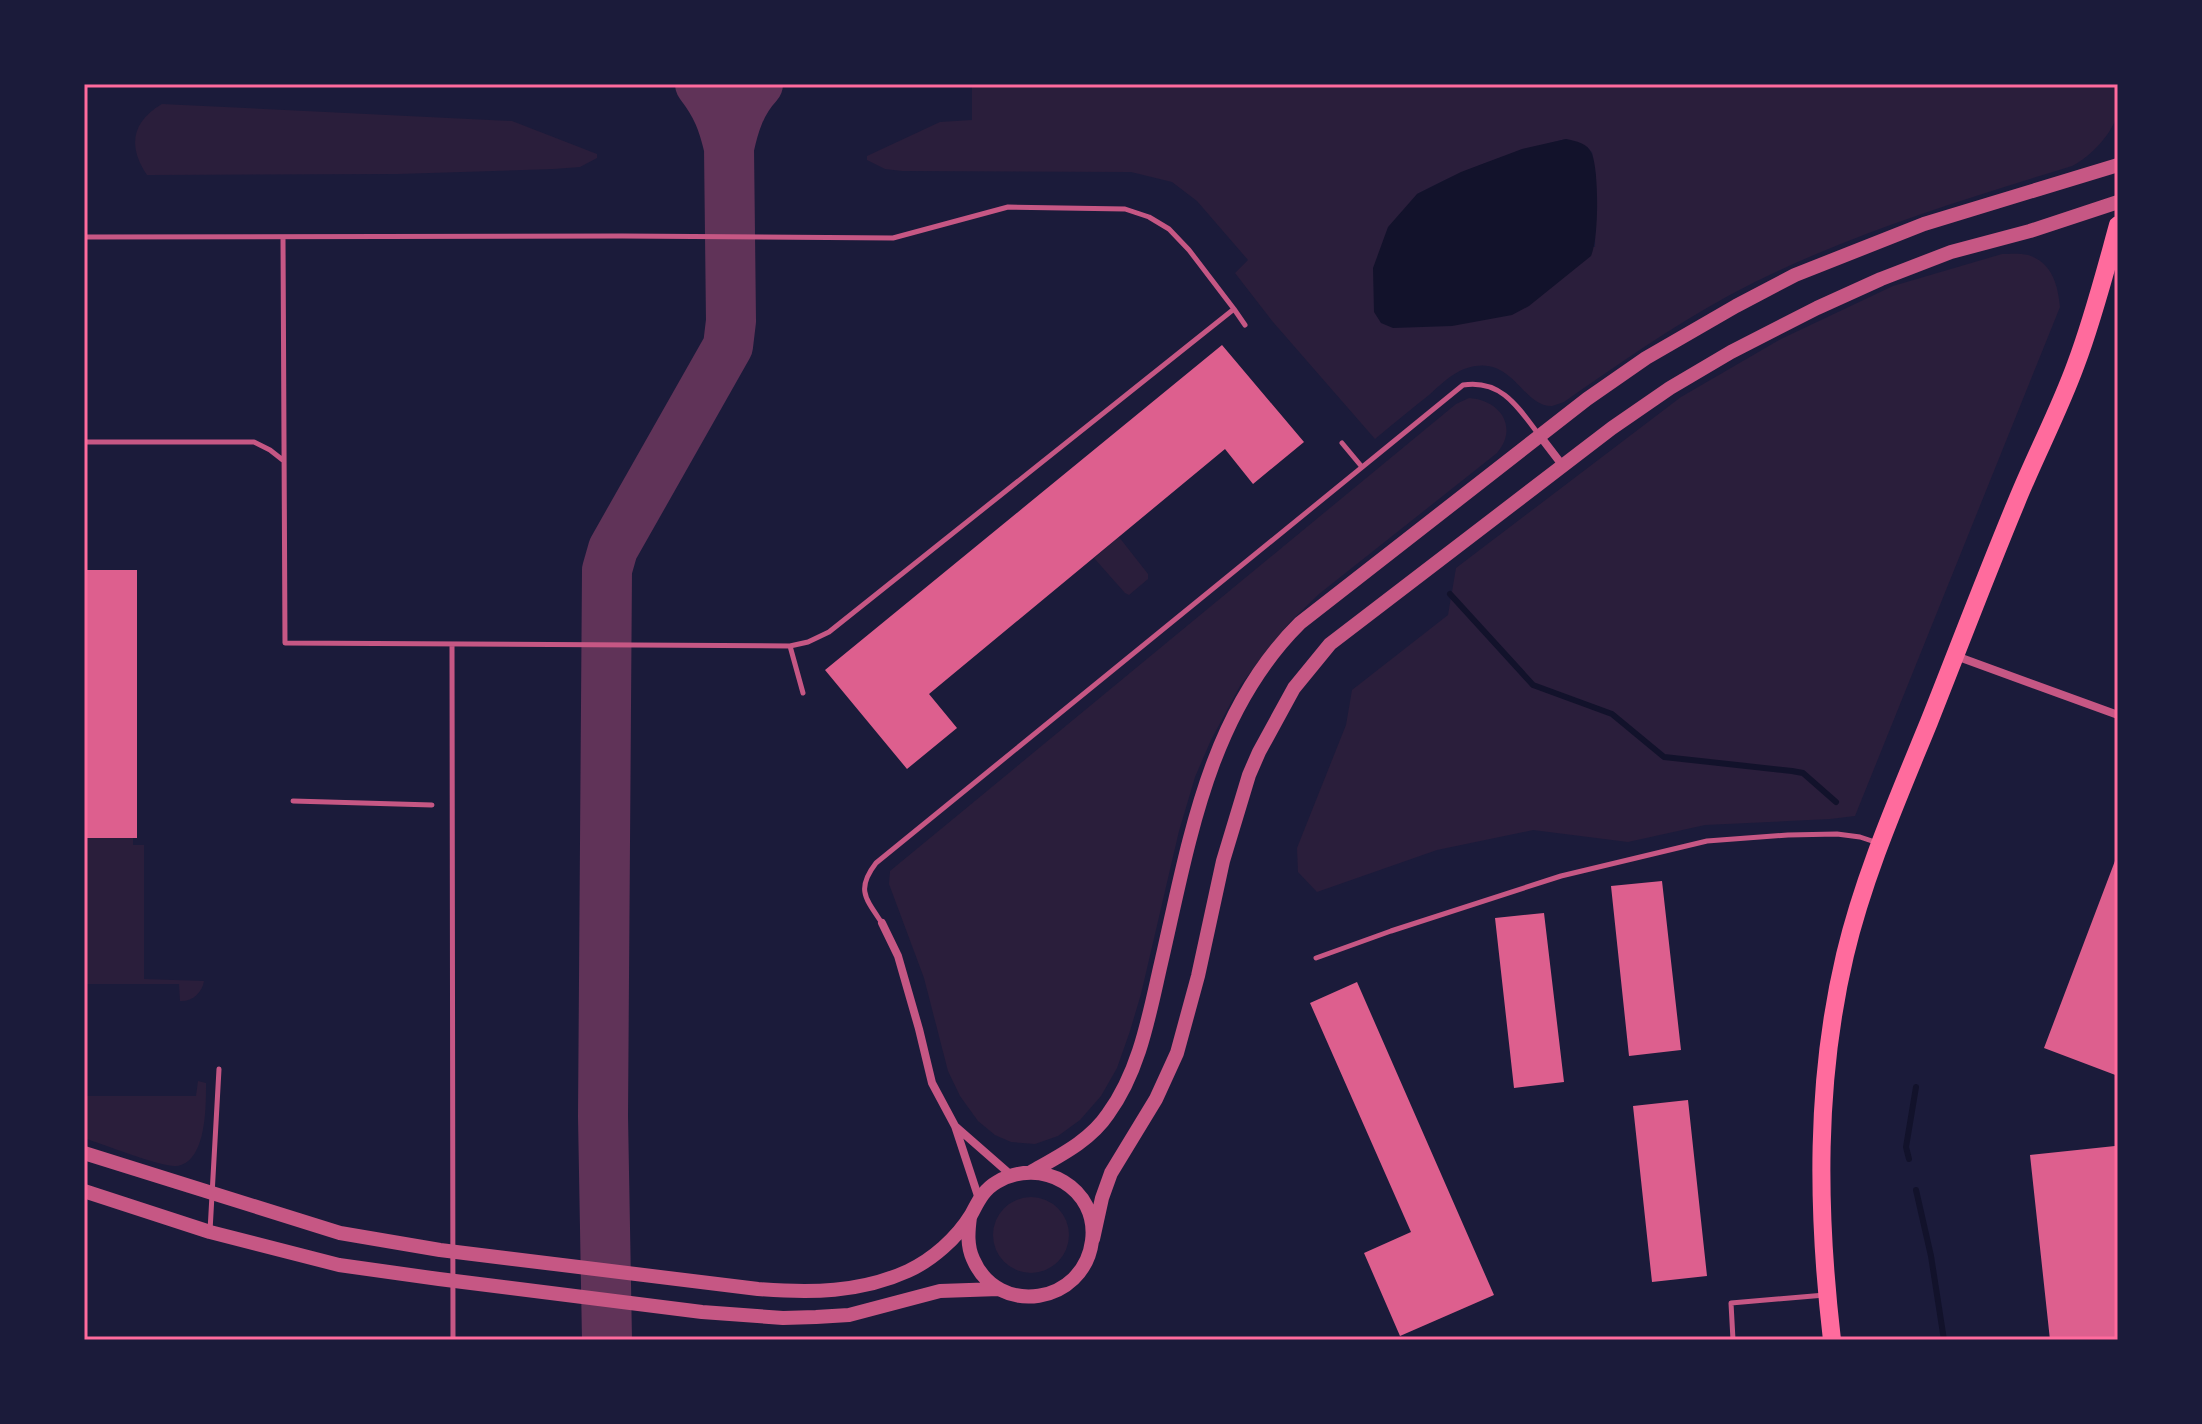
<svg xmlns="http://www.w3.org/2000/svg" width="2202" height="1424" font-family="Ubuntu,sans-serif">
  <rect width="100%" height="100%" fill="#1b1b3a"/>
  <path fill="#2a1e3b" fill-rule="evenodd" d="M972,84H2118C2118,93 2119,102 2118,111C2114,133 2090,157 2072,166C1955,202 1836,238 1728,296C1671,327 1617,365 1564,402C1560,403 1556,405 1552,406C1521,407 1513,351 1464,369C1451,374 1439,386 1429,395C1411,409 1393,424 1375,439L1273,322L1235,273L1248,260L1197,201L1172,182L1131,172L902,171L885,169L867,160V156L940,122L972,120ZM1566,139L1592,152L1596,177L1595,247L1417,194C1467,168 1511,152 1566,139Z
    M162,104L512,121L597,154V158L580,167L553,169L398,174L147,175C128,147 131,122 162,104Z
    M2002,254C2009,254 2020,253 2028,255C2052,262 2058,285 2060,307L1855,816L1830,819L1705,825L1628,842L1533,830L1437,850L1317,892L1298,872L1297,848L1346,725L1352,690L1448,615L1456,568L1681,397L1781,339L1893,286Z
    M1469,398C1500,400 1519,427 1497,453L1319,594L1289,623L1240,686L1211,740L1195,777L1179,831L1141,994L1130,1031L1117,1068L1101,1096L1080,1120L1058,1136L1035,1144L1011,1142L995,1135L978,1121L960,1096L948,1071L924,978L889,884L890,871L1456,404Z
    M1119,537L1148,574V579L1129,595L1125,593L1094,558Z
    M133,837V845H144V979L204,981C202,993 192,1002 180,1001L179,984H84V838Z
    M198,1081L206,1083C206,1105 207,1163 176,1166C161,1167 102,1144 84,1138V1096H196Z
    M993 1235a38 38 0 1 1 76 0a38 38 0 1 1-76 0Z"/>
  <path fill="#12122b" d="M1566,139C1576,141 1588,143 1592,154C1599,172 1599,239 1591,256L1529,306L1512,315L1452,326L1393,328L1381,323L1374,312L1373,268L1388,227L1417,194L1461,172L1522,149Z"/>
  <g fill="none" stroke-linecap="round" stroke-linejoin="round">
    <path stroke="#12122b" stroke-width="6" d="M1450,594L1533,685L1612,714L1664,757L1792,771L1803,773L1836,802
      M1909,1159L1906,1147L1916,1087
      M1916,1190L1931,1256L1944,1340"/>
    <path stroke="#603358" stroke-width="50" d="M700,84C717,106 723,122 729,148
      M607,1340L603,1116L607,570L613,549L728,346L731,321L729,148C734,124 741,102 758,84"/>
  </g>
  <path fill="#dd5f8e" d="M1222,345L1304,442L1253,484L1225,449L929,694L957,728L907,769L825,670Z
    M84,570H137V838H84Z
    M2118,853V1076L2044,1048Z
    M1662,881L1681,1050L1629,1056L1611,886Z
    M1544,913L1564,1082L1514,1088L1495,918Z
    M1357,982L1494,1295L1400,1336L1364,1253L1411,1232L1310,1003Z
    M1688,1100L1707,1276L1652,1282L1633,1106Z
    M2115,1146L2118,1175V1340H2050L2030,1155Z"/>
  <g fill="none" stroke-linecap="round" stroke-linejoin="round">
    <path stroke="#c65784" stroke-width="5" d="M84,237L622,236L893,238L1008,207L1125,209L1149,217L1169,229L1189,250L1234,309
      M283,238L285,643L790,646L808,642L829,632L1234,309L1245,325
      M84,442H254L270,450L284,461
      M1342,443L1362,467
      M452,644L453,1340
      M790,646L803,693
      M293,801L432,805
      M882,923C865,898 856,889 876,863L1463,385C1501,379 1518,407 1539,435
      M1316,958L1391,931L1561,876L1707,841L1788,835L1837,834L1860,837L1875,842
      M210,1231L219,1069
      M1733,1340L1731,1303L1825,1295"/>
    <path stroke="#c65784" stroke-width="8" d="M1540,436L1563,466
      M1956,656L2118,715
      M882,923L898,956L919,1029L932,1083L955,1126L979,1199
      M955,1126L1011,1175"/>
    <path stroke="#c65784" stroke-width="14" d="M84,1153L340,1233L440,1250L758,1289C810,1293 860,1293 908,1271C932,1260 957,1238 971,1215C978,1202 983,1190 997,1182C1041,1156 1099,1188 1092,1241C1084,1304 998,1318 973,1259C967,1246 968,1232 970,1217
      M1031,1172C1059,1156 1090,1141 1108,1114C1138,1073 1148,1021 1159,972C1188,849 1206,716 1300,623L1587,399L1646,358L1736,306L1795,275L1924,224L2118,165
      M84,1191L210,1232L339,1265L439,1279L702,1312L783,1318L816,1317L849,1315L940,1291L999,1289
      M1093,1239L1102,1198L1111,1173L1156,1099L1177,1053L1198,976L1223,861L1249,775L1259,752L1294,688L1330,644L1612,428L1670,388L1731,352L1817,308L1881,279L1951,252L2030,231L2118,202"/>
    <path stroke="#ff6b9d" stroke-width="18" d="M1832,1340C1817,1211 1815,1082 1845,955C1864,875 1898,798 1929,722C1958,649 1986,575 2016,503C2035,456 2059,411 2076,364C2093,319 2105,272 2118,225"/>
  </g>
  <rect width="2202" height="1424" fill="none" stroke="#1b1b3a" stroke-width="172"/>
  <rect x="86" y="86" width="2030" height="1252" fill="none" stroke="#ff6b9d" stroke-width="3"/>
</svg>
